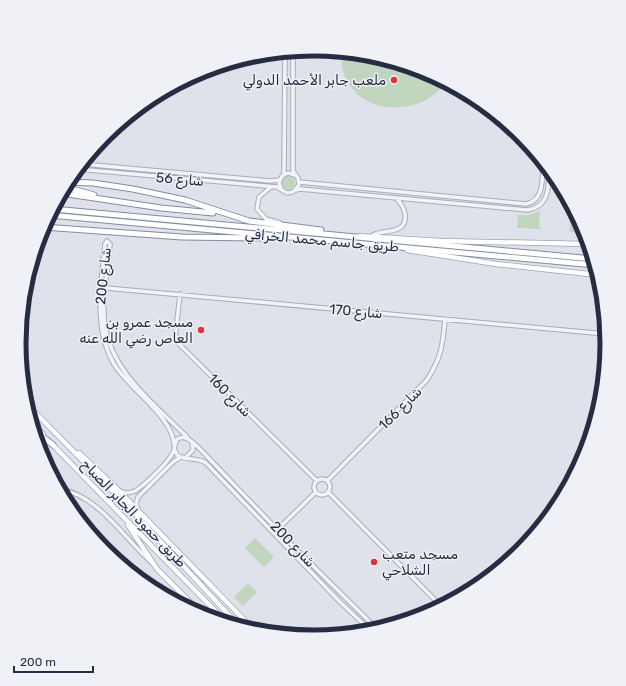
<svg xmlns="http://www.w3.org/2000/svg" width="626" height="686" font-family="Rubik,'Noto Sans Arabic',sans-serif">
  <rect width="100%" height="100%" fill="#dfe2ea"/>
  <path fill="#c2d5bf" d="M342,52C378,55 414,65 446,82C415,126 336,111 342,52Z
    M281 183a7 7 0 1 1 14 0a7 7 0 1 1-14 0Z
    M572,206L585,231V233L569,232Z
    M540,211L539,226L541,229L517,228L518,215H529Z
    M255,538L274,557L264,567L245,548Z
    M248,583L257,592L243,606L234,597Z"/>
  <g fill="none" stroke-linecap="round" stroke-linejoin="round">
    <defs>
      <path id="minor" d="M293,51V171L298,178L299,185L293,192L287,193L282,190L279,183L282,176L288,173L295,175
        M82,164L270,181L279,180
        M77,169L277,187L282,190
        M284,174L285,52
        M299,182L526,204C545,200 542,178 543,162
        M271,187L259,197L257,209L266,219L280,223
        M296,190L300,189L527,210C549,207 549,188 549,170
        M373,235C384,229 408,235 405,214C404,208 401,203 396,198
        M106,288L606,334
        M180,294L175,339L177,342L317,481
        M174,444C172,416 129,389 114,364C93,328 101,284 105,244L107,241L110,244C108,271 101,300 105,326C112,373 156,405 187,437
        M186,457L193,450L192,443
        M314 487a8 8 0 1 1 16 0a8 8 0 1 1-16 0Z
        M327,481L427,380C441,358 443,345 445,319
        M59,489C98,495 123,537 151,562
        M120,491C125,494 130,493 135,491C145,485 171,460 174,450
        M328,492L441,606
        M138,509L136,504L138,497L173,462L181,457
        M278,529L316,492
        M371,631L340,602L206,463C197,457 186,461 177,455L174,448L177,439C187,434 191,442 198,447L291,544L377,629"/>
      <path id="major" d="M359,236L441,241L589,244
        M407,250L496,264L598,275
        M25,402L136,515L240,627
        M31,423L43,434
        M51,443L226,622
        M79,453L118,490L255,631
        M128,525L157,569L203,615"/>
      <path id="highway" d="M68,182L93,183L133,189L185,200L249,221L321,230
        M65,187L94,195
        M61,193L161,208L213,213
        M53,209L593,259
        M49,215L595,265
        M43,227L182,237L266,238
        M33,429L53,445"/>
    </defs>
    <use href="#minor" stroke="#a8acb8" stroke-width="5.5"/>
    <use href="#major" stroke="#9da4b7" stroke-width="6"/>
    <use href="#highway" stroke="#858ca2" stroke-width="7"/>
    <use href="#minor" stroke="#f2f3f8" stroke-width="3.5"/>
    <use href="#major" stroke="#fff" stroke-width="4.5"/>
    <use href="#highway" stroke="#fff" stroke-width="5"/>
  </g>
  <g fill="#dd3539" stroke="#eff1f7" stroke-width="1.5">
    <circle cx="394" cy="80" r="4"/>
    <circle cx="201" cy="330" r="4"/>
    <circle cx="374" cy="562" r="4"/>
  </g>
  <g text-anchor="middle" stroke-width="3" stroke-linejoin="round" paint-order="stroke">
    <g font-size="14" fill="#262d43" stroke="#eff1f7" text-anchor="end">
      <text x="386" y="85">ملعب جابر الأحمد الدولي</text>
      <text x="193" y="327">مسجد عمرو بن<tspan x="193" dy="16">العاص رضي الله عنه</tspan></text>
      <text x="382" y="559" text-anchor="start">مسجد متعب<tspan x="382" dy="16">الشلاحي</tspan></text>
    </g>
    <g font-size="14" fill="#262d43" stroke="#eff1f7">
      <text transform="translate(180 179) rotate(5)" y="5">شارع 56</text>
      <text transform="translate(322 240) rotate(5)" y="5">طريق جاسم محمد الخرافي</text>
      <text transform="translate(103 276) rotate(-84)" y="5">شارع 200</text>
      <text transform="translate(356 311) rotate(5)" y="5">شارع 170</text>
      <text transform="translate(230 395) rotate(45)" y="5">شارع 160</text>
      <text transform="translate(400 408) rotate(-45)" y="5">شارع 166</text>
      <text transform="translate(134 513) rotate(46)" y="5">طريق حمود الجابر الصباح</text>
      <text transform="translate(293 544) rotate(46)" y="5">شارع 200</text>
    </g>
  </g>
  <path d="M0 0H626V686H0ZM26 343a287 287 0 1 1 574 0a287 287 0 1 1-574 0Z" fill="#eff1f7" fill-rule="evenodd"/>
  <path fill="none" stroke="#262d43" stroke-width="5" d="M26 343a287 287 0 1 1 574 0a287 287 0 1 1-574 0Z"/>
  <path d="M14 666v6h79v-6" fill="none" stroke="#262d43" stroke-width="2"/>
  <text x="20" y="666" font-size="12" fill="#262d43" stroke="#eff1f7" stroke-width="3" paint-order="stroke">200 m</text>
</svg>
